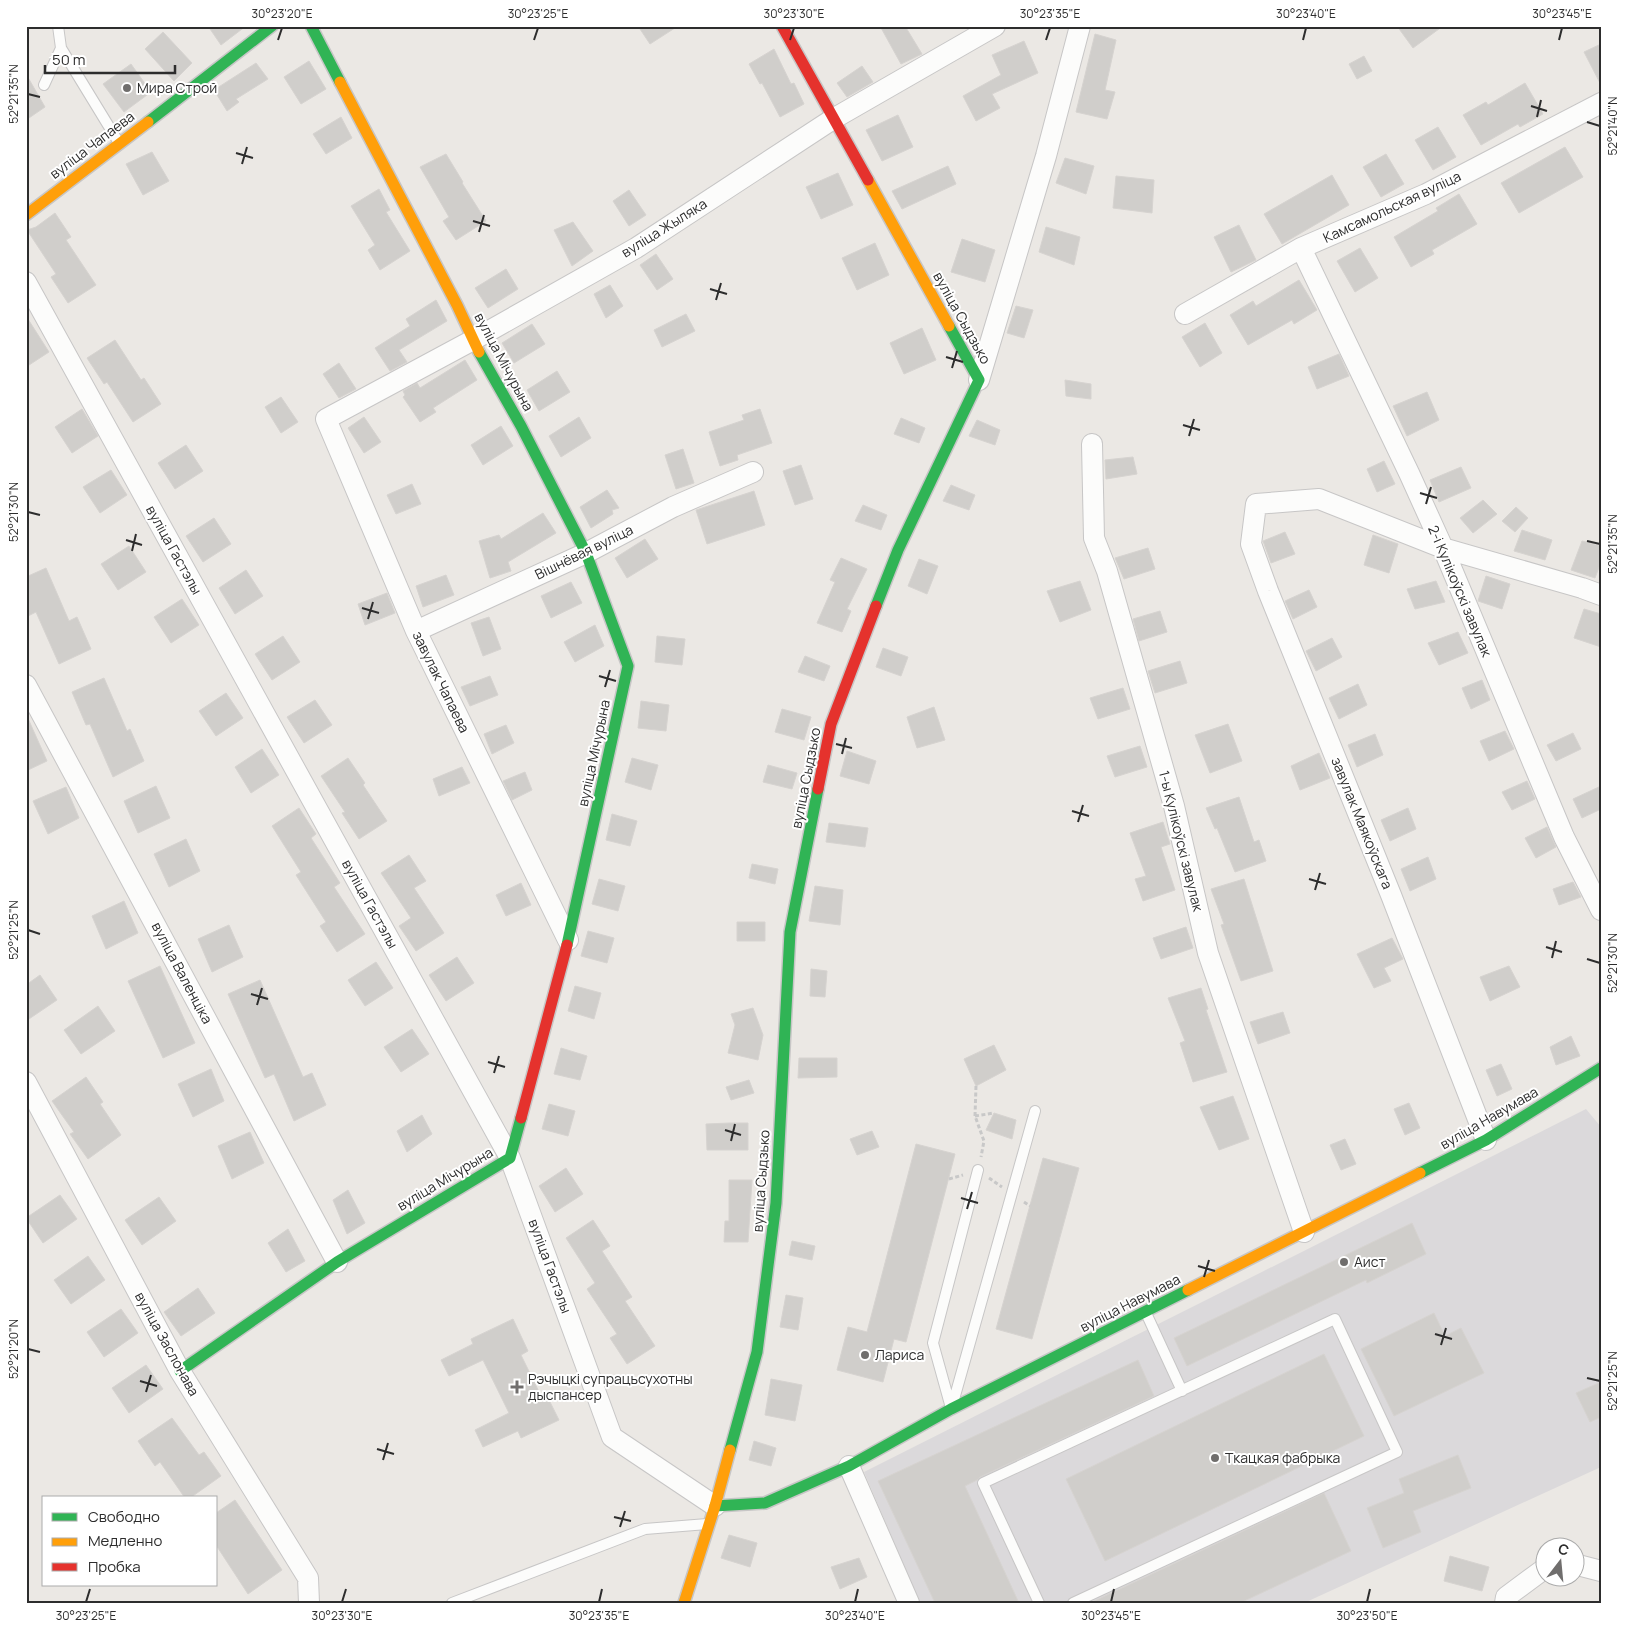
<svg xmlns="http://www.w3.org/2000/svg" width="1627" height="1629" font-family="Manrope,sans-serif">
  <rect width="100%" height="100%" fill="#ebe8e4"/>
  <path fill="#dbd9db" d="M1586,1109L1601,1127V1467L1304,1603H920L864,1472Z"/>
  <path fill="#d0cecb" stroke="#d6d3d0" d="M208,26H246L221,45Z
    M638,26H678L650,44Z
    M880,26H905L922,54L901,64Z
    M1397,26H1443L1413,48Z
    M163,32L192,63L174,81L145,49Z
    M1095,34L1116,40L1105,90L1115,92L1107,119L1076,112Z
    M1024,41L1038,73L992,94L1000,108L976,121L963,96L1001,75L992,55Z
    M1601,44V85L1584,52Z
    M774,49L791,84L794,83L804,104L780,117L762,83L760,84L749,64Z
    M1364,56L1372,71L1357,79L1349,64Z
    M309,61L326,89L301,104L284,77Z
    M256,63L268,79L236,99L239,102L227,111L214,90Z
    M131,64L151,92L124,112L103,84Z
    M862,66L873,82L847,97L837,83Z
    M26,74L45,107L26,120Z
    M1525,83L1543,114L1520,127L1518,124L1481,145L1463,115L1486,102L1488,105Z
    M898,115L913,147L882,161L866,130Z
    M341,117L352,138L326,154L313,134Z
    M1438,127L1456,157L1433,170L1415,140Z
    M1565,147L1583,177L1519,213L1501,183Z
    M152,152L169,181L143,195L126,164Z
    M446,154L463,182L462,183L486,221L456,240L443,221L449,217L420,167Z
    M1386,154L1404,184L1381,197L1363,167Z
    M1065,158L1094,166L1086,194L1056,183Z
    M948,166L956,184L902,209L892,191Z
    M838,173L853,205L821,219L806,187Z
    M1332,175L1349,205L1282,244L1264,214Z
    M1116,176L1154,180L1152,213L1113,208Z
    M379,189L390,210L386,212L410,251L380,270L368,250L375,245L351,206Z
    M629,190L646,215L629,226L613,201Z
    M1459,194L1477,224L1432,250L1434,254L1411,267L1394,237L1438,211L1436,208Z
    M55,213L71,237L66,240L96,285L68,303L51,277L56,274L27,230L36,227Z
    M573,222L593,251L572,266L554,230Z
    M1239,225L1256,260L1231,272L1214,237Z
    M1046,227L1080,237L1074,265L1039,252Z
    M962,239L995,250L985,282L951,272Z
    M875,243L889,275L857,290L842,258Z
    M1360,248L1378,278L1355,292L1337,261Z
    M656,254L673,279L657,290L640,265Z
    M506,269L518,289L488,308L475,288Z
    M1299,280L1317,310L1294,324L1292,320L1248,345L1230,315L1253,301L1256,306Z
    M610,285L623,306L606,318L594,294Z
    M436,300L447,321L399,350L407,362L390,371L375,348L410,326L406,319Z
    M1016,306L1033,310L1024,338L1007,333Z
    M686,314L695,331L662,347L654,330Z
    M26,316L49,352L26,367Z
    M1205,323L1222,353L1200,367L1182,337Z
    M532,324L545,344L514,363L502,343Z
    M922,328L936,360L904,374L890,343Z
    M115,340L141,380L144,378L161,404L133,422L107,382L104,384L87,358Z
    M1339,354L1349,376L1317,389L1308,367Z
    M465,360L477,380L433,408L436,412L420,422L403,397L405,395L403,391L417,383L420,388Z
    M339,363L356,389L339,398L323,374Z
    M557,371L570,392L539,411L527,390Z
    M1065,380L1091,384V399L1066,396Z
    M1427,392L1439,420L1407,436L1393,406Z
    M281,397L298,422L281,433L265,407Z
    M82,409L98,436L72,453L55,427Z
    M760,409L772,443L737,455L738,460L720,466L709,432L744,420L742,415Z
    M364,417L381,442L364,453L348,428Z
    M579,417L591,438L561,457L549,436Z
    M901,418L925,428L919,443L894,434Z
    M977,420L1000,430L995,445L969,436Z
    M501,426L513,446L483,465L471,445Z
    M186,445L203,471L175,489L158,463Z
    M683,449L694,483L676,489L665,455Z
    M1133,457L1137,474L1106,479L1105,460Z
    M1384,461L1395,484L1377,492L1367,469Z
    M801,465L813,499L795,505L783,471Z
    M1461,467L1471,488L1439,502L1430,480Z
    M111,470L127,495L100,513L83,487Z
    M412,484L421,504L396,514L387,495Z
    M951,485L975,495L969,510L943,501Z
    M607,490L619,508L612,510L613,514L591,528L580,507Z
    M754,491L765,525L707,544L696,510Z
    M1483,500L1497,514L1473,533L1460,518Z
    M863,505L887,515L881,530L855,521Z
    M1516,507L1528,518L1515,532L1502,521Z
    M543,513L556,533L508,562L511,571L490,578L479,541L499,535L501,539Z
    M214,518L231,544L203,562L186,536Z
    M1522,530L1552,540L1545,560L1514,551Z
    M1285,532L1295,554L1271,563L1263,541Z
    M1373,535L1398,544L1389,573L1364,565Z
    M645,539L658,559L627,578L615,558Z
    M1582,541L1601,546V562L1595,578L1571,570Z
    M129,546L146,572L118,590L101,564Z
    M1148,548L1155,569L1124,579L1115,558Z
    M841,558L867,569L847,609L851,611L842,632L817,623L835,582L830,580Z
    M919,559L938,566L927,594L908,586Z
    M46,568L69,621L77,617L91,649L59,664L36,612L26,617V577Z
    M246,570L263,596L235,614L219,588Z
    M446,575L454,595L423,607L416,586Z
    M1486,576L1510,584L1502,609L1478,601Z
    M1080,581L1091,610L1060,622L1047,591Z
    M1436,581L1445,602L1415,609L1407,589Z
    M571,582L582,603L551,618L541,596Z
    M1309,590L1317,607L1293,619L1285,601Z
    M387,593L395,613L365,625L358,604Z
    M182,599L199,625L171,643L154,617Z
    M1584,609L1601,614V647L1574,638Z
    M1160,611L1167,632L1139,641L1133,619Z
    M489,617L501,649L483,656L471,623Z
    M595,625L604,646L575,662L564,642Z
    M1458,632L1468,653L1439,665L1428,643Z
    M283,636L300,662L272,680L255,654Z
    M657,636L685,639L682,665L655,662Z
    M1332,638L1342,657L1316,671L1306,651Z
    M883,648L908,657L901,676L876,667Z
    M805,656L830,666L824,681L798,672Z
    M1180,661L1187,683L1155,693L1148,671Z
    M490,676L498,695L470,706L461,687Z
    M104,678L127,731L130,729L144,761L113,777L90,724L86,725L72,692Z
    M1482,680L1490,700L1471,709L1462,688Z
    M1358,684L1367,705L1339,719L1329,698Z
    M1123,688L1130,709L1098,719L1090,698Z
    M226,693L243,718L216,736L199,711Z
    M315,700L332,725L304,743L287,717Z
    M641,701L669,705L666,731L638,728Z
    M934,707L945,740L917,748L907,717Z
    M782,709L811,717L804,740L775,732Z
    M26,714L47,761L26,771Z
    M1228,724L1242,761L1210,773L1195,735Z
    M506,725L514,743L492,754L484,734Z
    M1505,731L1514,749L1489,761L1480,741Z
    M1573,733L1581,749L1556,761L1547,745Z
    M1375,734L1383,755L1357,767L1348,745Z
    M1140,746L1147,767L1115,777L1107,756Z
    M262,749L279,775L251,793L235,767Z
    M847,751L876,761L869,784L840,776Z
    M1319,753L1330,778L1300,790L1291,766Z
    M348,758L365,783L363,785L387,821L359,839L342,813L345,812L321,776Z
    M632,758L658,765L651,790L625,782Z
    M768,765L797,773L792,789L763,782Z
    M462,767L470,783L439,796L433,779Z
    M525,772L532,790L512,800L503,781Z
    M1527,781L1535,799L1512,810L1502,792Z
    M156,786L170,818L138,833L124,801Z
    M1601,786V809L1582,818L1573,799Z
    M66,787L79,818L48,834L33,801Z
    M1239,797L1254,842L1259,840L1266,861L1235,872L1217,828L1215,829L1206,808Z
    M299,808L316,834L311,838L340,883L334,887L365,934L337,952L320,926L326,922L296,875L301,872L272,826Z
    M1408,808L1416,829L1390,841L1381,820Z
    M612,814L637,821L630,846L606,840Z
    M1163,822L1170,844L1161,847L1175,890L1143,901L1135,879L1146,876L1130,833Z
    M829,823L868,828L865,847L826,842Z
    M1547,827L1556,847L1536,858L1525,838Z
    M186,839L200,871L169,887L154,854Z
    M409,855L426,881L414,888L444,933L416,951L399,926L411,918L381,873Z
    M1428,857L1436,879L1410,891L1401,869Z
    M752,864L778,869L775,884L749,878Z
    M599,879L625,886L618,911L592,904Z
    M1244,879L1273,971L1241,981L1221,925L1224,924L1211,889Z
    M1573,882L1581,897L1559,905L1553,889Z
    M521,883L531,905L506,916L496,895Z
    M815,886L843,890L840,925L809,921Z
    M124,901L138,933L106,949L92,916Z
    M737,922H765V941H737Z
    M229,925L243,957L212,972L198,939Z
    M1186,927L1193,948L1161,959L1153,938Z
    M588,931L614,938L607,963L581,956Z
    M1392,938L1403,959L1384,968L1391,981L1374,988L1357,954Z
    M457,957L474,983L446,1001L429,975Z
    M376,962L393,988L365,1006L348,980Z
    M160,966L195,1043L163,1058L128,981Z
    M1509,966L1520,987L1490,1001L1480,977Z
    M811,969L827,971L825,997L810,996Z
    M40,975L57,1000L26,1021V985Z
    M260,980L303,1077L312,1073L326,1105L294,1121L274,1074L265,1078L228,994Z
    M575,986L601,993L594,1019L568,1011Z
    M1201,988L1208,1009L1206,1010L1227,1072L1193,1082L1180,1043L1185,1041L1168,998Z
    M98,1006L115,1031L81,1054L64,1030Z
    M753,1008L763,1035L758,1060L728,1053L735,1025L731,1014Z
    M1283,1012L1290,1033L1258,1044L1250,1022Z
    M412,1029L429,1054L401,1072L384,1047Z
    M1571,1036L1580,1056L1556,1065L1550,1047Z
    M994,1045L1006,1070L976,1086L964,1059Z
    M561,1048L587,1056L580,1080L554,1074Z
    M799,1058H837V1077L798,1078Z
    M1501,1064L1512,1089L1497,1096L1486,1070Z
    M211,1069L224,1101L193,1117L178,1084Z
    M86,1077L103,1102L100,1104L121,1135L88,1159L70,1134L74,1132L52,1101Z
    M749,1080L754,1093L731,1100L726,1087Z
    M1233,1096L1249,1139L1219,1150L1200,1107Z
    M1409,1103L1420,1128L1405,1135L1394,1109Z
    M549,1104L575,1111L568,1136L542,1129Z
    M994,1113L1016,1120L1012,1139L986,1130Z
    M422,1115L432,1134L407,1152L397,1131Z
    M730,1123H748V1150H707L706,1124Z
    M872,1131L879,1147L857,1155L850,1139Z
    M250,1132L264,1163L232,1179L218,1146Z
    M1345,1139L1356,1164L1341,1170L1330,1145Z
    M916,1144L955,1154L906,1342L894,1339L883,1382L837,1370L848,1327L867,1332Z
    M1043,1158L1079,1168L1032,1339L996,1329Z
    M566,1168L583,1194L555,1212L539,1186Z
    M729,1180H752L748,1242H724L725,1221H729Z
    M348,1190L365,1223L347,1234L333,1200Z
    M60,1195L77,1219L43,1243L26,1218Z
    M159,1197L176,1221L142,1245L125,1220Z
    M593,1220L610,1246L602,1251L632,1297L625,1301L655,1346L627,1364L610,1338L617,1334L587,1289L595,1283L566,1238Z
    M1412,1223L1426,1254L1367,1283L1366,1280L1187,1366L1174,1338Z
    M288,1229L305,1261L286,1272L268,1243Z
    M792,1241L815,1246L812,1260L789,1255Z
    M88,1256L105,1280L71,1304L54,1280Z
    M198,1288L215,1313L181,1336L164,1312Z
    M786,1295L803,1298L798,1330L780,1327Z
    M121,1309L138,1333L104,1357L87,1332Z
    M1434,1313L1445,1336L1461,1328L1484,1373L1394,1416L1361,1349Z
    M513,1319L528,1351L521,1355L543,1400L548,1398L559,1420L521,1438L518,1431L483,1447L475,1430L509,1413L483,1360L449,1376L441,1360L473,1344L471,1339Z
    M1324,1354L1364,1436L1105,1561L1066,1479Z
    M1138,1360L1154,1396L980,1477L977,1480L965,1486L1019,1603H935L878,1481Z
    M146,1365L163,1389L129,1413L112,1388Z
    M771,1379L802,1385L795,1421L765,1415Z
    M1601,1382V1417L1590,1422L1576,1393Z
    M172,1418L199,1455L204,1452L221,1476L190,1498H185L160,1462L155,1466L138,1441Z
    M754,1441L776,1448L771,1466L749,1460Z
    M1458,1455L1471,1488L1413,1511L1421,1532L1383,1548L1367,1508L1404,1493L1399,1479Z
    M1324,1493L1351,1551L1240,1603H1090Z
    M235,1500L282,1570L248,1594L216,1545V1513Z
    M729,1535L757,1543L750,1567L721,1558Z
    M1450,1556L1489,1567L1482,1591L1444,1581Z
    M859,1558L867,1577L840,1589L831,1567Z"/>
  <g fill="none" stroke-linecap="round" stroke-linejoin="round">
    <defs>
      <path id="lane" d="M58,26L61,48L119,143
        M44,85L61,48
        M1146,1313L1182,1391
        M953,1403L1035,1111
        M951,1408L933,1343L978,1170
        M452,1603L645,1529L707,1524
        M1039,1603L983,1483L1335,1319L1397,1452L1073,1603"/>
      <path id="street" d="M1301,248L1409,473L1443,548L1564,837L1601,910
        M26,282L510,1158L612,1437L715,1506
        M1185,314L1301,248L1426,194L1601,103
        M979,380L1046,156L1080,26
        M1092,444L1094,538L1107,571L1174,806L1208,953L1304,1232
        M416,631L586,553L673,507L753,472
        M26,685L337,1262
        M568,940L416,631L326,419L473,340L636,248L833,119L995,26
        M26,1082L180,1371L308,1578L309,1603
        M1486,1140L1391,895L1268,591L1251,544L1256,504L1319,499L1443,548L1582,588L1601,595
        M849,1466L909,1603
        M1574,1564L1601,1571
        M1505,1603L1506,1597L1544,1569"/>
      <path id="fast" d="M311,26L340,82
        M148,122L272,26
        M479,352L521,426L586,553L628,666L567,945
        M876,606L898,550L979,380L949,326
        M1420,1173L1486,1140L1601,1068
        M180,1371L337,1262L510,1158L521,1118
        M730,1450L757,1352L776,1203L790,932L818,789
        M715,1506L765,1503L849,1466L951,1409L1188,1290"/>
      <path id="slow" d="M340,82L457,305L479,352
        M868,180L949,326
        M26,215L148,122
        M1188,1290L1420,1173
        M684,1603L715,1506L730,1450"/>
      <path id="jam" d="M782,26L868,180
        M818,789L831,724L876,606
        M521,1118L567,945"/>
    </defs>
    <use href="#lane" stroke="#c7c6c6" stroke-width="12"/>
    <use href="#street" stroke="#c7c6c6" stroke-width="22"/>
    <use href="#fast" stroke="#c7c6c6" stroke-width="14"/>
    <use href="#slow" stroke="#c7c6c6" stroke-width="14"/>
    <use href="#jam" stroke="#c7c6c6" stroke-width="14"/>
    <path stroke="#c8c8c8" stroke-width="3" stroke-dasharray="4 2.5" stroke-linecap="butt" d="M976,1086L975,1116L984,1141L981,1157
      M975,1116L994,1113
      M989,1178L1002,1187
      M949,1179L963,1175
      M1024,1202L1030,1206"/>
    <use href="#lane" stroke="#fcfcfb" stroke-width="10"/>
    <use href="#street" stroke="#fcfcfb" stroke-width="20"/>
    <use href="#fast" stroke="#30b455" stroke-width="11"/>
    <use href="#slow" stroke="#ff9f0a" stroke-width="11"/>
    <use href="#jam" stroke="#e5322d" stroke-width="11"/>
  </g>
  <path fill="none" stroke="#2d2d2d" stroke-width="2" d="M278,40L282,28M534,40L538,28M790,40L794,28M1046,40L1050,28M1303,40L1306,28M1559,40L1562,28M28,94L40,97M1531,106L1547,111M1537,117L1541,100M1587,122L1600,126M236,153L253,158M242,164L247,147M473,221L490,226M479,232L484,215M710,289L727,294M716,300L721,283M946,357L963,362M952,368L957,351M1183,425L1200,430M1189,436L1194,419M1420,493L1437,498M1426,504L1431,487M28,512L40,515M126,540L142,545M1587,541L1600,544M132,551L136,534M362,608L379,613M368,619L373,602M599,676L616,681M605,687L610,670M836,744L852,748M842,754L846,738M1072,811L1089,816M1078,822L1083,805M1309,879L1326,884M1315,890L1320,873M28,930L40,934M1546,947L1562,952M1552,958L1556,941M1587,959L1600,963M251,994L268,999M257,1005L262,988M488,1062L505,1067M494,1073L499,1056M725,1130L741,1135M731,1141L735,1124M961,1198L978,1203M967,1209L972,1192M1198,1266L1215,1271M1204,1277L1209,1260M1435,1334L1452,1339M1441,1345L1446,1328M28,1349L40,1352M1587,1378L1600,1381M140,1381L157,1386M146,1392L151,1375M377,1449L394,1454M383,1460L388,1443M614,1517L631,1521M620,1527L625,1511M86,1602L90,1589M342,1602L346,1589M599,1602L602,1589M855,1602L858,1589M1111,1602L1114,1589M1367,1602L1370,1589"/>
  <g fill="#706e6d" stroke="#fff" stroke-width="2">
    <circle cx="127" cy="88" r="5"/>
    <circle cx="1344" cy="1262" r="5"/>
    <circle cx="865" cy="1355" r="5"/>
    <path d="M514.5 1379.5h5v5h5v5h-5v5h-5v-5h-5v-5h5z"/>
    <circle cx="1215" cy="1458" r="5"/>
  </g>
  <g text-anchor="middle" stroke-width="4" stroke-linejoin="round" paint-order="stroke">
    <g font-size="14" fill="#2d2d2d" stroke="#fff" text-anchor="start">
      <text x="137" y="93">Мира Строй</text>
      <text x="1354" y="1267">Аист</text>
      <text x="875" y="1360">Лариса</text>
      <text x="528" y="1384">Рэчыцкі супрацьсухотны<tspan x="528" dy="16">дыспансер</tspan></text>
      <text x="1225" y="1463">Ткацкая фабрыка</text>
    </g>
    <g font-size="14" fill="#2d2d2d" stroke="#fff">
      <text transform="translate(92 145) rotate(-37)" y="5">вуліца Чапаева</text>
      <text transform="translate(1392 207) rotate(-25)" y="5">Камсамольская вуліца</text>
      <text transform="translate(664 228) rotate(-32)" y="5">вуліца Жыляка</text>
      <text transform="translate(962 318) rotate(61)" y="5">вуліца Сыдзько</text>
      <text transform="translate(504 362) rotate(62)" y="5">вуліца Мічурына</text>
      <text transform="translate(174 550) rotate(61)" y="5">вуліца Гастэлы</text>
      <text transform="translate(584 552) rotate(-26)" y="5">Вішнёвая вуліца</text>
      <text transform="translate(1460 591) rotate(67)" y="5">2-і Кулікоўскі завулак</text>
      <text transform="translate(441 682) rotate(64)" y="5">завулак Чапаева</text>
      <text transform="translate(594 753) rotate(-78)" y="5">вуліца Мічурына</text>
      <text transform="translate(806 778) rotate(-79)" y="5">вуліца Сыдзько</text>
      <text transform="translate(1362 823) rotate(68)" y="5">завулак Маякоўскага</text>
      <text transform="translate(1181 841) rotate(76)" y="5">1-ы Кулікоўскі завулак</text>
      <text transform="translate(370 904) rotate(61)" y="5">вуліца Гастэлы</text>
      <text transform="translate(182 973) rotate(62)" y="5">вуліца Валенціка</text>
      <text transform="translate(1489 1118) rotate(-30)" y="5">вуліца Навумава</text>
      <text transform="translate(445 1179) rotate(-31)" y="5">вуліца Мічурына</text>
      <text transform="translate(761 1181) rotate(-86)" y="5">вуліца Сыдзько</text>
      <text transform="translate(550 1266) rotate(70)" y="5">вуліца Гастэлы</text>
      <text transform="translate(1130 1303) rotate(-27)" y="5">вуліца Навумава</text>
      <text transform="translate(167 1344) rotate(61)" y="5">вуліца Заслонава</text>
    </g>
  </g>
  <rect width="1627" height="1629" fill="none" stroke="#ffffff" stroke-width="55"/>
  <rect x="42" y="1496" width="175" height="90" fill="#ffffff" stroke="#ababab"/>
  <rect x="52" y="1513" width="25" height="8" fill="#30b455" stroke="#ababab"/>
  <text x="88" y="1522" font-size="15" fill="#2d2d2d">Свободно</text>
  <rect x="52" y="1538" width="25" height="8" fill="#ff9f0a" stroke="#ababab"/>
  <text x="88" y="1546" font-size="15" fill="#2d2d2d">Медленно</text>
  <rect x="52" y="1563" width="25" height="8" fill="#e5322d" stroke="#ababab"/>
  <text x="88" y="1572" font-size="15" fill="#2d2d2d">Пробка</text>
  <g transform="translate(1560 1562) rotate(16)"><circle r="24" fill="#ffffff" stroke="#ababab"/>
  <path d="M0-4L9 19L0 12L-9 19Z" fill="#706e6d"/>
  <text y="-8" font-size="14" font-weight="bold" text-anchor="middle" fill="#2d2d2d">С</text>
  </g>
  <path d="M45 65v8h130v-8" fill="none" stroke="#2d2d2d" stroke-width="2.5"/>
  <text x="52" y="65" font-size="15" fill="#2d2d2d" stroke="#ffffff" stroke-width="4" paint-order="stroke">50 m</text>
  <rect x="28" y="28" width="1572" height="1574" fill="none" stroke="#2d2d2d" stroke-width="2"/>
  <g font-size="12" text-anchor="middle" fill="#2d2d2d">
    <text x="282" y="18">30°23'20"E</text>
    <text x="538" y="18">30°23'25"E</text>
    <text x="794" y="18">30°23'30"E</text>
    <text x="1050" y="18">30°23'35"E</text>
    <text x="1306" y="18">30°23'40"E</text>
    <text x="1562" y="18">30°23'45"E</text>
    <text transform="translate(14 94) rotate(-90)" y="4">52°21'35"N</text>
    <text transform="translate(1613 126) rotate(-90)" y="4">52°21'40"N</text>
    <text transform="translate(14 512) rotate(-90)" y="4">52°21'30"N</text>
    <text transform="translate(1613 544) rotate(-90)" y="4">52°21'35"N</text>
    <text transform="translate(14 930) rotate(-90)" y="4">52°21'25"N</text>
    <text transform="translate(1613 963) rotate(-90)" y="4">52°21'30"N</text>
    <text transform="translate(14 1349) rotate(-90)" y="4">52°21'20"N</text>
    <text transform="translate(1613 1381) rotate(-90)" y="4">52°21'25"N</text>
    <text x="86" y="1620">30°23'25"E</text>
    <text x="342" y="1620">30°23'30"E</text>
    <text x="599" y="1620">30°23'35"E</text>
    <text x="855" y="1620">30°23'40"E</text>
    <text x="1111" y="1620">30°23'45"E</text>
    <text x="1367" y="1620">30°23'50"E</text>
  </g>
</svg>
